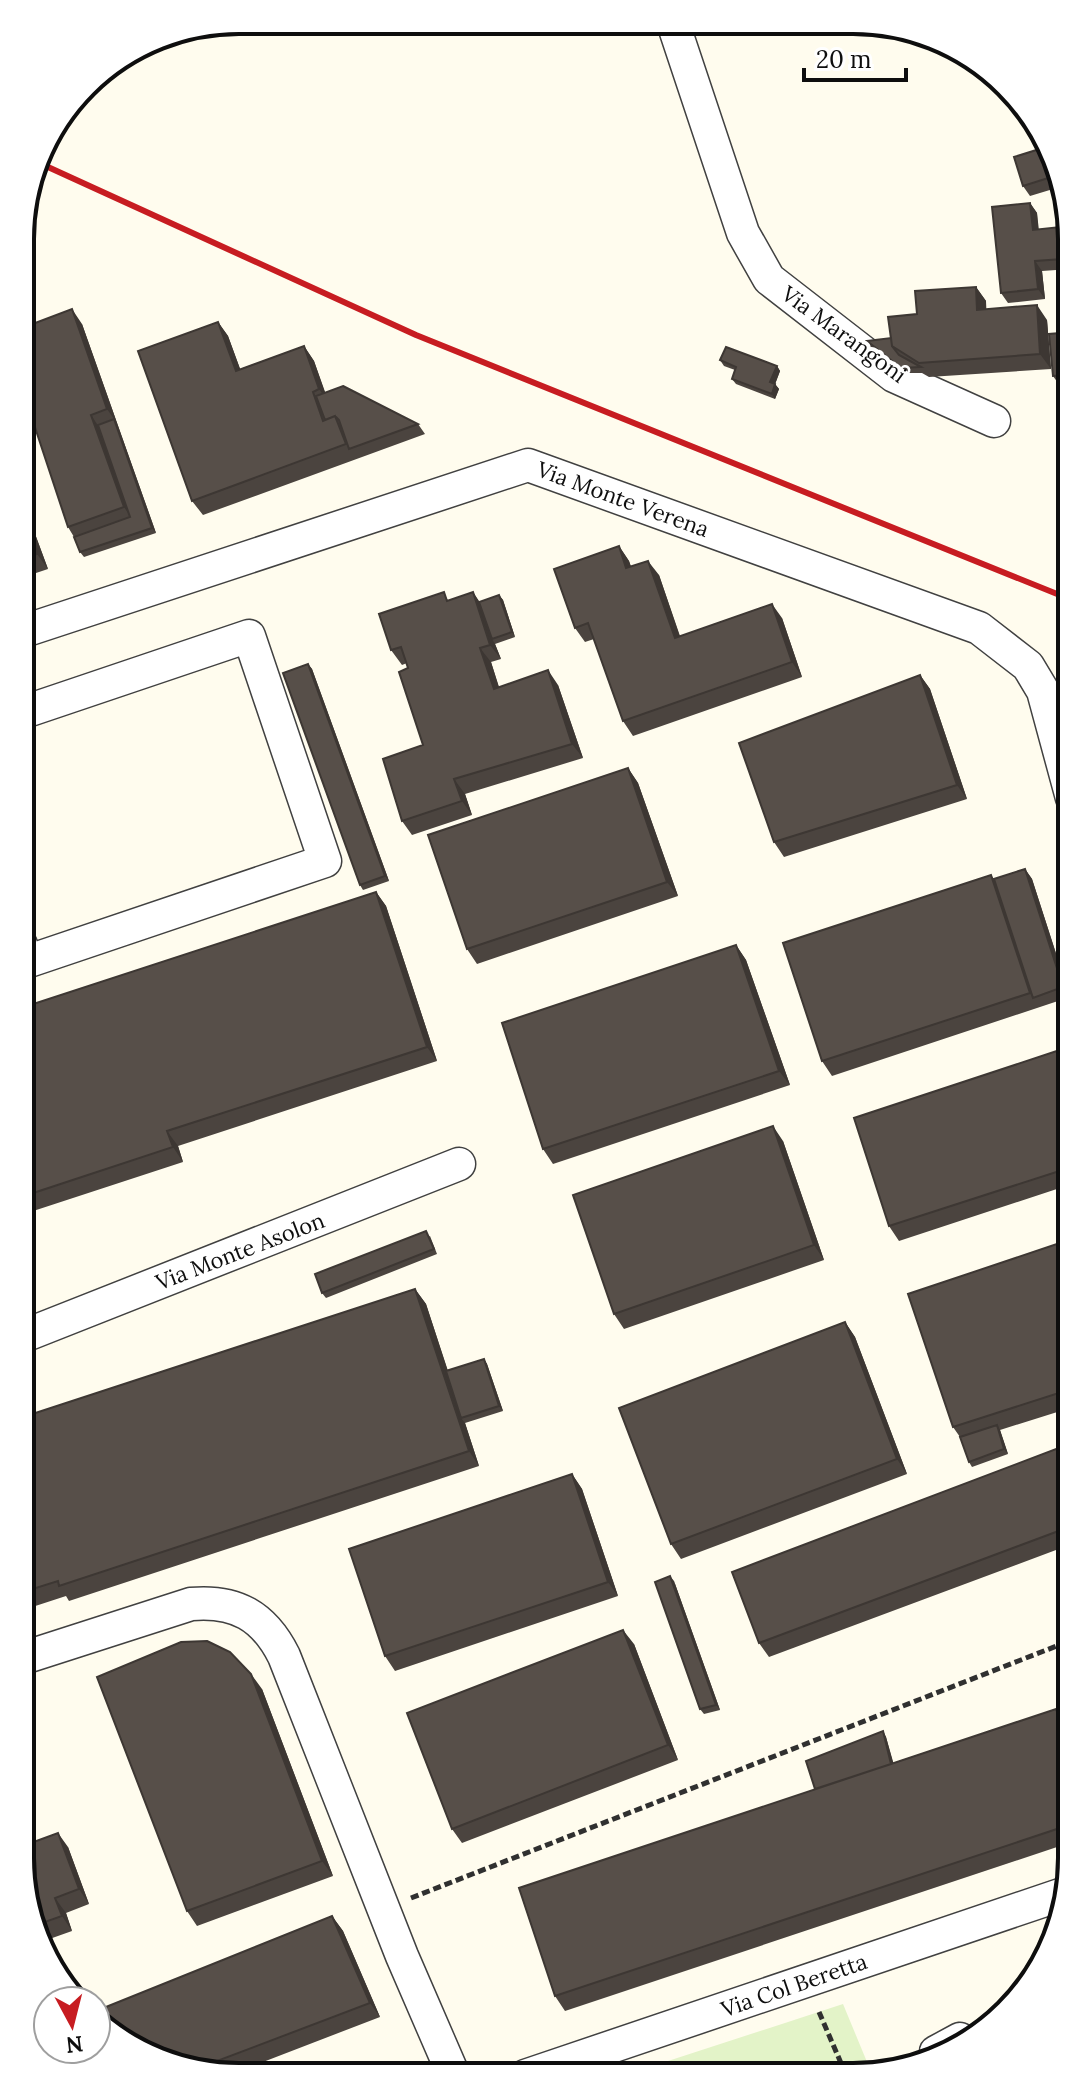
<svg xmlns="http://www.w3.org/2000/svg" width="1092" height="2097" font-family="Lora,serif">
  <rect width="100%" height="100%" fill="#fffcee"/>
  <path fill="#e3f3c8" d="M843,2004L872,2074L853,2077L650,2076L652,2068L668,2061Z"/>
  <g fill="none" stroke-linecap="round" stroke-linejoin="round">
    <defs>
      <path id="minor" d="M673,23L743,233L769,279L894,376L994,421
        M21,632L528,465L979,628L1028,666L1043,691L1072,798
        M21,945L26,962L325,861L249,636L21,713
        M21,1337L459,1164
        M20,1659L191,1604C236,1600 264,1616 284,1656L402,1956L454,2076
        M936,2057V2052L960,2039
        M525,2076L1063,1894"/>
    </defs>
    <use href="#minor" stroke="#414141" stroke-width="35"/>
    <path stroke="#303030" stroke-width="5" stroke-dasharray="8 4" stroke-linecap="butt" d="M411,1898L1072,1640
      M819,2012L847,2077"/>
    <use href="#minor" stroke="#fff" stroke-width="32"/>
    <path stroke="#c71c21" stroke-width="6" d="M37,162L416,335L1072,600"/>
  </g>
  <path fill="#4b443f" d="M1061,169L1063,186L1030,196L1023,186Z
    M1030,203L1037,213L1038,230L1067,237L1070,269L1042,271L1045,299L1008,303L1001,293Z
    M976,287L986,301V309L1047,320L1051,369L929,377L922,373H904L870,347L867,341L891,338L917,314Z
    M218,322L228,336L240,369L304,346L314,361L325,393L418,424L425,434L203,515L192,501Z
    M82,324L156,533L84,557L80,552L74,537L68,527Z
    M1072,332V385L1060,386L1053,376Z
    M720,360L777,366L780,371L775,384L779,389L775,399L736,384L732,379L735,370L724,366Z
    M22,499L48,569L21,578Z
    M619,546L629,561L631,567L659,575L680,636L782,618L802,677L633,736L623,721L594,639L585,642L575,628Z
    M473,592L479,602L499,595L503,600L515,637L495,644L501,659L491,662L499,687L558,685L583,758L465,794L472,815L412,835L402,821L423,745L408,668L407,663L402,665L391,650L449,600Z
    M308,664L312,669L389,881L363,890L360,885Z
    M920,675L930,689L967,799L784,857L774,842Z
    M628,768L638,783L678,896L477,964L467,949Z
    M1025,869L1032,879L1070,997L832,1076L822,1061L994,879Z
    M376,892L386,906L437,1061L178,1146L183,1162L21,1215V1008Z
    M736,945L746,960L790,1085L553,1164L543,1149Z
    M1072,1046V1184L899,1241L889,1226Z
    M783,1141L824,1260L624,1329L614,1314Z
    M430,1236L437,1254L326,1298L322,1293Z
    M1072,1239V1412L1070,1408L1000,1430L1008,1454L972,1467L969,1462L960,1437L953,1427Z
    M415,1289L426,1304L448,1371L484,1359L487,1364L503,1411L465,1423L479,1466L69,1601L66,1596L20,1611V1418Z
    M845,1322L855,1337L907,1474L681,1559L671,1544Z
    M1072,1443V1544L769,1657L759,1643Z
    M572,1474L582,1489L618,1596L395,1671L385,1656Z
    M674,1581L720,1710L704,1714L700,1709Z
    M634,1644L678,1760L462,1843L452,1829Z
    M262,1689L333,1876L197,1926L187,1911Z
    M1056,1709L1066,1724L1072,1739V1842L565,2011L555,1996L815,1789L883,1731L886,1737L893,1763Z
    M68,1847L89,1904L66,1913L72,1931L41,1942L31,1928L20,1858Z
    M332,1916L343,1931L380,2017L229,2075H210L96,2024Z"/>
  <path fill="#3d3733" d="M1030,203L1037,213L1040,240L1033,230Z
    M26,208L29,213L22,228V216Z
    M1060,227L1067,237L1070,269L1063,259Z
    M1035,261L1042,271L1045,299L1038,289Z
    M976,287L986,301L987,325L977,310Z
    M1037,305L1047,320L1051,369L1040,354Z
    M72,309L82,324L156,533L152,528L114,419L107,409Z
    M218,322L228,336L246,385L236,371Z
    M304,346L314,361L329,403L319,389Z
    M777,366L780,371L774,387L770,382Z
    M775,384L779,389L775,399L772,394Z
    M91,415L101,430L134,522L124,507Z
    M22,499L24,504L48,569L37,554L21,511Z
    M619,546L629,561L637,583L626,568Z
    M648,561L659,575L685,652L675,638Z
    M473,592L483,607L492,639L495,644L501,659L490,645Z
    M499,595L503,600L515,637L512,632Z
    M772,604L782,618L802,677L792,662Z
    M480,648L491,662L504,704L494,689Z
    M308,664L312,669L389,881L385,876Z
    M548,670L558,685L583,758L572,744Z
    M920,675L930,689L967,799L957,785Z
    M628,768L638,783L678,896L667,882Z
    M454,779L465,794L472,815L462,801Z
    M1025,869L1032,879L1070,997L1063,987Z
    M991,875L1001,889L1033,998L1030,993Z
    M376,892L386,906L437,1061L427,1047Z
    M736,945L746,960L790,1085L779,1071Z
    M773,1126L783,1141L824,1260L814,1245Z
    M167,1131L178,1146L183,1162L173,1147Z
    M415,1289L426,1304L463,1418H461L465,1423L479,1466L469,1451Z
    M845,1322L855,1337L907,1474L897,1459Z
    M484,1359L487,1364L503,1411L499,1406Z
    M997,1425L1000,1430L1008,1454L1004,1449Z
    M572,1474L582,1489L618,1596L608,1582Z
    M670,1576L674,1581L720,1710L716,1705Z
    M623,1630L634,1644L678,1760L668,1745Z
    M251,1674L262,1689L333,1876L322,1861Z
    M1056,1709L1066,1724L1072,1739V1755Z
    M883,1731L886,1737L898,1779L894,1774Z
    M58,1833L68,1847L89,1904L79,1889Z
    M55,1898L66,1913L72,1931L62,1916Z
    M332,1916L343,1931L380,2017L370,2003Z"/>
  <path fill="#574f49" stroke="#3d3733" stroke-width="2" d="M1046,147L1061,169V174L1023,186L1014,157Z
    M1030,203L1033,230L1060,227L1063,259L1035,261L1038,289L1001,293L992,207Z
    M976,287L977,310L1037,305L1040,354L919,363L892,346L888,317L917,314L915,291Z
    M72,309L107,409L91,415L124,507L68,527L22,388V328Z
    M218,322L236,371L304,346L319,389L313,392L323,421L335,416L346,444L192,501L138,351Z
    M1072,332V374L1053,376L1049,334Z
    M891,338L892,346L899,355L921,367L901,368L867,341Z
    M726,347L777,366L770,382L775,384L772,394L732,379L736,367L720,360Z
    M343,386L418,424L349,449L339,420L335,416L325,420L316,396Z
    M114,419L152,528L80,552L74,537L130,517L98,425Z
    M21,511L37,554L21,560Z
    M619,546L626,568L648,561L675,638L772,604L792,662L623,721L588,623L575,628L554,569Z
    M444,592L447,601L473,592L490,645L480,648L494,689L548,670L572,744L454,779L462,801L402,821L383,759L423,745L399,672L408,668L401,647L391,650L379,614Z
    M499,595L512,632L492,639L479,602Z
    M308,664L385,876L360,885L283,673Z
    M920,675L957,785L774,842L739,743Z
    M628,768L667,882L467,949L428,835Z
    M1025,869L1063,987L1033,998L994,879Z
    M991,875L1030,993L822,1061L783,943Z
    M376,892L427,1047L167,1131L173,1147L21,1197V1008Z
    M736,945L779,1071L543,1149L502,1023Z
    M1072,1046V1167L889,1226L854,1118Z
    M773,1126L814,1245L614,1314L573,1195Z
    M426,1231L434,1249L322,1293L315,1274Z
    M1072,1239V1411L1065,1391L953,1427L908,1294Z
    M415,1289L469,1451L59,1586L58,1581L20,1593V1418Z
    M845,1322L897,1459L671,1544L619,1408Z
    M484,1359L499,1406L461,1418L446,1371Z
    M997,1425L1004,1449L969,1462L960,1437Z
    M1072,1443V1526L759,1643L732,1572Z
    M572,1474L608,1582L385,1656L349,1549Z
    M670,1576L716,1705L700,1709L655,1582Z
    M623,1630L668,1745L452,1829L407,1713Z
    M207,1641L230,1652L251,1674L322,1861L187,1911L97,1677L181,1642Z
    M1056,1709L1072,1755V1824L555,1996L519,1888Z
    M883,1731L891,1764L815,1789L806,1761Z
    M58,1833L79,1889L55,1898L62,1916L31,1927L20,1858V1847Z
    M332,1916L370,2003L196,2069L96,2024V2011Z"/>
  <g text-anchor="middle" stroke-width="8" stroke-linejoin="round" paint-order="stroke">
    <g font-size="22" fill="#0e0e0e" stroke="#fff">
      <text transform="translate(844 334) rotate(36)" y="8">Via Marangoni</text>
      <text transform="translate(623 499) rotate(20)" y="8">Via Monte Verena</text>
      <text transform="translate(240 1251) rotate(-21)" y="8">Via Monte Asolon</text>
      <text transform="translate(794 1985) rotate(-19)" y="8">Via Col Beretta</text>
    </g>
  </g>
  <path d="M0 0H1092V2097H0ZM239 34H853A205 205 0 0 1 1058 239V1858A205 205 0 0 1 853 2063H239A205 205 0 0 1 34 1858V239A205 205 0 0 1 239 34Z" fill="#fff" fill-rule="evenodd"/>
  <path fill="none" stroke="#0e0e0e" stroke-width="4" d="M239 34H853A205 205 0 0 1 1058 239V1858A205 205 0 0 1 853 2063H239A205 205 0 0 1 34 1858V239A205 205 0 0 1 239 34Z"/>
  <g transform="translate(72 2025) rotate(173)"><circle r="38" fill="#ffffff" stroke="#9f9f9f" stroke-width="2"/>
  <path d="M0-6L14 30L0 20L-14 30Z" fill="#c71c21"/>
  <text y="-12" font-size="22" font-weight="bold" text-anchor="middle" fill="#0e0e0e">N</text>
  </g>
  <path d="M804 68v12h102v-12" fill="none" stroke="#0e0e0e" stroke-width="4"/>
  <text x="816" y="68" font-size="24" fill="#0e0e0e" stroke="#ffffff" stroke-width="6" paint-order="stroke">20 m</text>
</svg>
